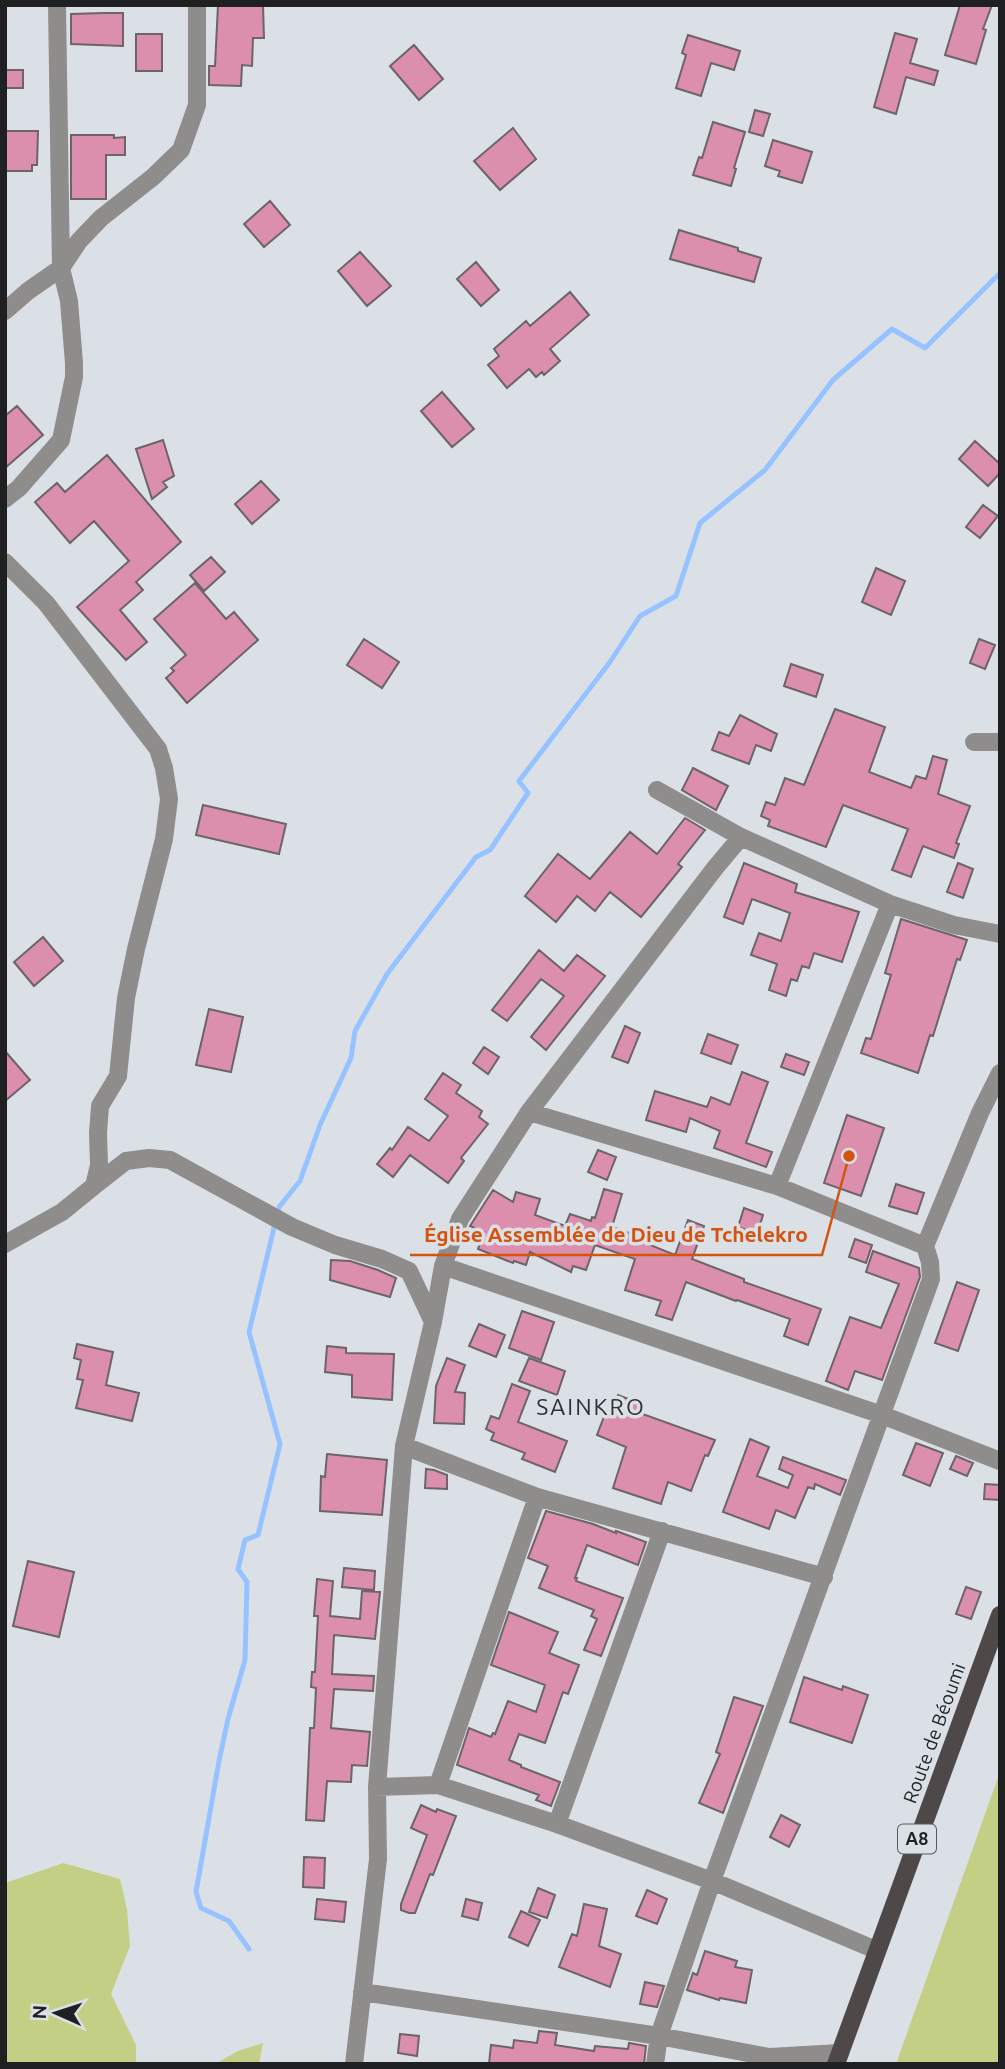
<svg xmlns="http://www.w3.org/2000/svg" width="1005" height="2069" font-family="Ubuntu,sans-serif">
  <rect width="100%" height="100%" fill="#dbe0e7"/>
  <path fill="#c4cf86" d="M1000,1772V2064H896Z
    M63,1863L120,1879L127,1909L130,1946L111,1994L136,2045V2064H5V1883Z
    M263,2043L259,2064H215L238,2051Z"/>
  <g fill="none" stroke-linecap="round" stroke-linejoin="round">
    <path stroke="#96c3ff" stroke-width="5" d="M249,1949L229,1921L201,1908L196,1892L219,1761L228,1719L245,1660L247,1582L238,1569L245,1540L258,1535L280,1444L249,1332L279,1207L300,1181L320,1125L351,1058L355,1031L387,974L476,857L490,850L528,793L519,781L610,662L640,616L676,596L700,523L765,470L833,380L892,329L925,348L1000,273"/>
  </g>
  <path fill="#db8fac" stroke="#6c6467" stroke-width="2" d="M218,5H263L264,38H253L252,66L242,65L241,86L209,85V66H215Z
    M960,5H992L983,29L986,30L976,64L945,55Z
    M104,13H123V46L71,44V14Z
    M895,33L917,39L910,63L938,71L934,85L906,77L896,114L874,107Z
    M136,34H162V71H136Z
    M688,35L740,51L734,70L711,63L701,96L676,88L686,55L682,53Z
    M414,45L443,79L419,100L390,66Z
    M5,70H23V88H5Z
    M755,110L770,114L763,136L749,132Z
    M713,122L745,132L734,168L736,169L731,186L693,175L699,157L702,158Z
    M513,128L536,159L500,190L474,161Z
    M5,131H38L37,165H32V171H5Z
    M71,135H114V138L125,137V155H106V199H71Z
    M773,140L812,152L802,183L778,176L780,171L765,166Z
    M270,201L290,225L264,247L244,224Z
    M679,230L738,248V251L761,258L754,282L670,259Z
    M360,252L391,286L367,306L338,271Z
    M476,262L499,290L481,306L457,279Z
    M570,292L589,315L550,349L560,361L544,375L542,372L536,377L529,369L507,388L488,365L499,356L494,349L526,321L530,326Z
    M442,392L474,429L452,447L421,411Z
    M17,406L43,435L5,468V416Z
    M163,440L174,476L163,482L167,487L152,499L136,449Z
    M975,441L1000,464V473L988,486L959,459Z
    M107,455L181,542L136,582L143,590L120,610L147,642L126,660L77,607L129,561L94,521L70,543L35,502L57,483L65,492Z
    M261,481L279,500L252,524L235,504Z
    M983,505L998,516L980,538L966,527Z
    M211,557L225,572L204,591L190,575Z
    M876,568L905,581L891,615L862,602Z
    M195,583L226,619L234,612L258,640L187,703L166,678L174,671L171,668L186,655L154,619Z
    M364,639L399,662L382,688L347,665Z
    M979,639L995,645L985,669L970,663Z
    M791,664L823,675L816,697L784,686Z
    M835,709L885,727L869,772L911,788L916,776L926,779L933,756L947,760L938,794L970,806L956,843L959,844L954,858L923,846L911,877L892,870L908,829L843,805L826,847L768,826L770,820L761,816L766,802L775,805L785,778L804,785Z
    M740,715L777,734L771,751L756,745L749,764L712,750L719,732L729,736Z
    M693,768L728,786L716,810L682,790Z
    M203,805L286,824L279,854L196,835Z
    M685,818L705,830L678,864L682,867L641,917L610,892L595,911L577,896L556,922L525,896L558,854L590,879L630,832L657,854Z
    M744,863L797,884L795,892L859,912L842,962L814,953L809,968L802,966L797,981L791,979L786,996L769,990L777,964L751,955L759,933L781,941L790,913L752,899L743,924L724,917Z
    M958,863L973,869L963,898L947,892Z
    M901,919L967,940L960,960L957,959L933,1036L930,1035L918,1073L861,1053L866,1038L871,1039L891,975L885,973Z
    M43,937L63,961L34,986L14,962Z
    M539,950L564,971L577,955L605,976L546,1050L531,1037L564,996L541,979L507,1021L492,1010Z
    M209,1009L243,1017L231,1072L196,1065Z
    M625,1026L640,1033L628,1063L612,1057Z
    M708,1034L738,1045L731,1064L701,1053Z
    M484,1047L499,1057L488,1074L473,1063Z
    M5,1051L30,1080L5,1101Z
    M786,1054L809,1062L804,1075L781,1067Z
    M742,1072L768,1082L746,1143L772,1152L766,1167L714,1148L720,1131L690,1118L686,1132L646,1120L655,1091L707,1107L711,1097L730,1105Z
    M443,1073L461,1085L456,1093L482,1111L479,1117L488,1124L461,1158L464,1161L448,1183L410,1155L393,1177L377,1164L390,1148L392,1150L408,1127L429,1141L448,1116L425,1099Z
    M847,1115L884,1128L861,1196L824,1183Z
    M598,1150L616,1157L607,1180L588,1172Z
    M896,1184L924,1193L917,1214L889,1206Z
    M604,1189L622,1194L612,1227L651,1241L650,1245L675,1255L688,1220L704,1226L692,1259L744,1279V1282L821,1309L808,1345L784,1336L790,1319L737,1300L736,1301L686,1282L672,1320L656,1315L661,1301L625,1290L635,1259L595,1245L586,1270L573,1266L571,1272L530,1252L526,1265L514,1261L513,1263L478,1249L484,1232L470,1226L493,1190L513,1202L516,1192L540,1199L535,1215L565,1226L570,1214L591,1221L592,1217L595,1218Z
    M744,1208L763,1215L757,1234L738,1227Z
    M855,1239L872,1245L866,1263L849,1257Z
    M873,1251L919,1268L920,1277L882,1380L855,1371L848,1390L826,1381L850,1317L881,1328L899,1284L866,1272Z
    M331,1260L350,1261L378,1270L396,1278L390,1297L330,1280Z
    M957,1282L979,1290L958,1351L935,1343Z
    M522,1311L554,1322L541,1360L509,1348Z
    M479,1324L505,1335L496,1357L469,1346Z
    M77,1344L113,1352L106,1385L139,1393L132,1421L76,1408L83,1380L77,1379L81,1360L74,1358Z
    M327,1346L346,1348V1353L394,1354L392,1400L352,1397V1375L325,1372Z
    M447,1358L465,1365L455,1392L465,1393L464,1424L434,1423L436,1386Z
    M529,1358L565,1371L557,1395L519,1381Z
    M512,1384L530,1391L518,1422L567,1441L555,1472L522,1459L525,1453L491,1440L494,1433L486,1429L491,1416L499,1419Z
    M618,1395L641,1404L637,1412L715,1440L708,1456L705,1455L691,1491L668,1482L661,1504L613,1488L626,1447L597,1435L605,1414L610,1416Z
    M750,1439L769,1447L757,1476L788,1488L793,1475L779,1469L783,1457L846,1480L840,1495L815,1484L814,1489L808,1487L795,1518L776,1510L769,1529L723,1512Z
    M916,1443L943,1453L930,1486L903,1475Z
    M327,1454L387,1460L382,1515L320,1511L321,1476L325,1477Z
    M956,1456L973,1463L967,1476L950,1469Z
    M426,1469L434,1470L447,1475V1489L425,1488Z
    M985,1484L1000,1485V1500L984,1499Z
    M546,1511L593,1524L616,1533V1531L619,1532L646,1542L638,1565L587,1545L575,1578H577L576,1581L623,1598L601,1656L584,1650L597,1619L591,1616L594,1610L539,1588L548,1566L528,1558Z
    M28,1561L74,1572L59,1637L13,1626Z
    M344,1568L375,1571L374,1590L342,1587Z
    M317,1579L333,1581L330,1616L360,1619L362,1591L380,1592L375,1639L334,1635L332,1674L374,1676L373,1691L334,1689L331,1728L370,1732L367,1766L352,1765L351,1782L327,1781L324,1821L306,1820L310,1728H314L316,1688L311,1687L312,1672H315L318,1616H314Z
    M966,1587L981,1592L971,1619L956,1614Z
    M509,1612L558,1632L549,1653L579,1665L568,1694L563,1692L545,1743L519,1734L509,1760L521,1765V1767L560,1782L551,1806L536,1800L539,1795L457,1765L469,1728L491,1737L493,1733L495,1734L508,1701L536,1712L545,1685L491,1665Z
    M804,1677L842,1690L843,1686L868,1695L852,1743L790,1722Z
    M734,1697L763,1706L723,1813L699,1803L720,1754L716,1752Z
    M421,1805L436,1812L437,1809L456,1816L433,1875L430,1874L415,1913H409L401,1910V1904L427,1835L411,1828Z
    M781,1815L800,1825L789,1847L770,1837Z
    M304,1857L325,1858L324,1888L303,1887Z
    M538,1888L555,1895L547,1918L529,1912Z
    M647,1890L667,1899L657,1924L636,1916Z
    M317,1899L346,1902L344,1922L315,1919Z
    M466,1899L482,1903L478,1920L462,1916Z
    M584,1904L607,1909L599,1946L621,1954L610,1987L559,1967L572,1934L577,1936Z
    M521,1911L540,1920L528,1946L509,1937Z
    M705,1951L737,1961L735,1967L752,1970L746,2003L720,1998L719,2000L687,1990L693,1973L697,1975Z
    M645,1982L664,1986L657,2007L640,2004Z
    M539,2031L557,2033L555,2045L594,2051L595,2046L628,2049L629,2043L646,2046L644,2064H489L491,2045L513,2048L514,2040L537,2043Z
    M400,2034L419,2036L417,2056L398,2053Z"/>
  <g fill="none" stroke-linecap="round" stroke-linejoin="round">
    <path stroke="#8f8c8c" stroke-width="18" d="M5,311L28,291L61,268L79,241L101,218L153,177L181,150L197,105V5
      M5,499L19,488L61,440L74,377V363L69,301L61,268L57,5
      M5,562L46,603L158,749L164,768L169,799L164,839L136,949L126,998L118,1076L100,1106L98,1133L99,1165L94,1186L62,1212L5,1244
      M974,742H1000
      M657,790L741,837L890,904L954,925L1000,934
      M529,1112L777,1186L925,1246
      M94,1186L126,1161L149,1158L170,1160L292,1227L335,1245L382,1259L409,1271L433,1322
      M777,1186L890,904
      M443,1266L882,1415L1000,1461
      M404,1446L537,1497L824,1577
      M438,1785L537,1497
      M377,1787L438,1785L557,1824L712,1881L876,1950
      M557,1824L662,1531
      M362,1992L659,2036L769,2057L840,2053
      M354,2064L378,1859L377,1787L404,1446L433,1322L443,1266L460,1219L529,1112L715,868L741,837
      M655,2064L659,2036L712,1881L931,1279L930,1262L925,1246L980,1113L1000,1073"/>
    <path stroke="#4e4849" stroke-width="18" d="M836,2064L1000,1615"/>
  </g>
  <g text-anchor="middle" stroke-width="7" stroke-linejoin="round" paint-order="stroke">
    <rect fill="#dbe0e7" stroke="#575a5d" stroke-width="2" x="898" y="1824.5" width="38" height="29" rx="5"/>
    <g font-size="18" font-weight="bold" fill="#1e2022">
      <text x="917" y="1845">A8</text>
    </g>
    <g font-size="19" fill="#1e2022" stroke="#dbe0e7">
      <text transform="translate(934 1733) rotate(-70)" y="7">Route de Béoumi</text>
    </g>
    <g font-size="23" letter-spacing="2" fill="#2d3136" stroke="#dbe0e7">
      <text x="591" y="1415">SAINKRO</text>
    </g>
  </g>
  <path fill="none" stroke="#d4530e" stroke-width="2.5" d="M849 1156L822 1255H410"/>
  <circle fill="#d4530e" stroke="#dbe0e7" stroke-width="2.5" cx="849" cy="1156" r="7"/>
  <g font-size="21" text-anchor="middle" font-weight="bold" fill="#d4530e" stroke="#dbe0e7" stroke-width="7" stroke-linejoin="round" paint-order="stroke">
    <text x="616" y="1242">Église Assemblée de Dieu de Tchelekro</text>
  </g>
  <rect width="1005" height="2069" fill="none" stroke="#1e2022" stroke-width="14"/>
  <g transform="translate(56 2013) rotate(273)" stroke="#dbe0e7" stroke-width="5" paint-order="stroke">
  <path d="M0-5L12 26L0 18L-12 26Z" fill="#1e2022"/>
  <text y="-10" font-size="19" font-weight="bold" text-anchor="middle" fill="#1e2022">N</text>
  </g>
</svg>
